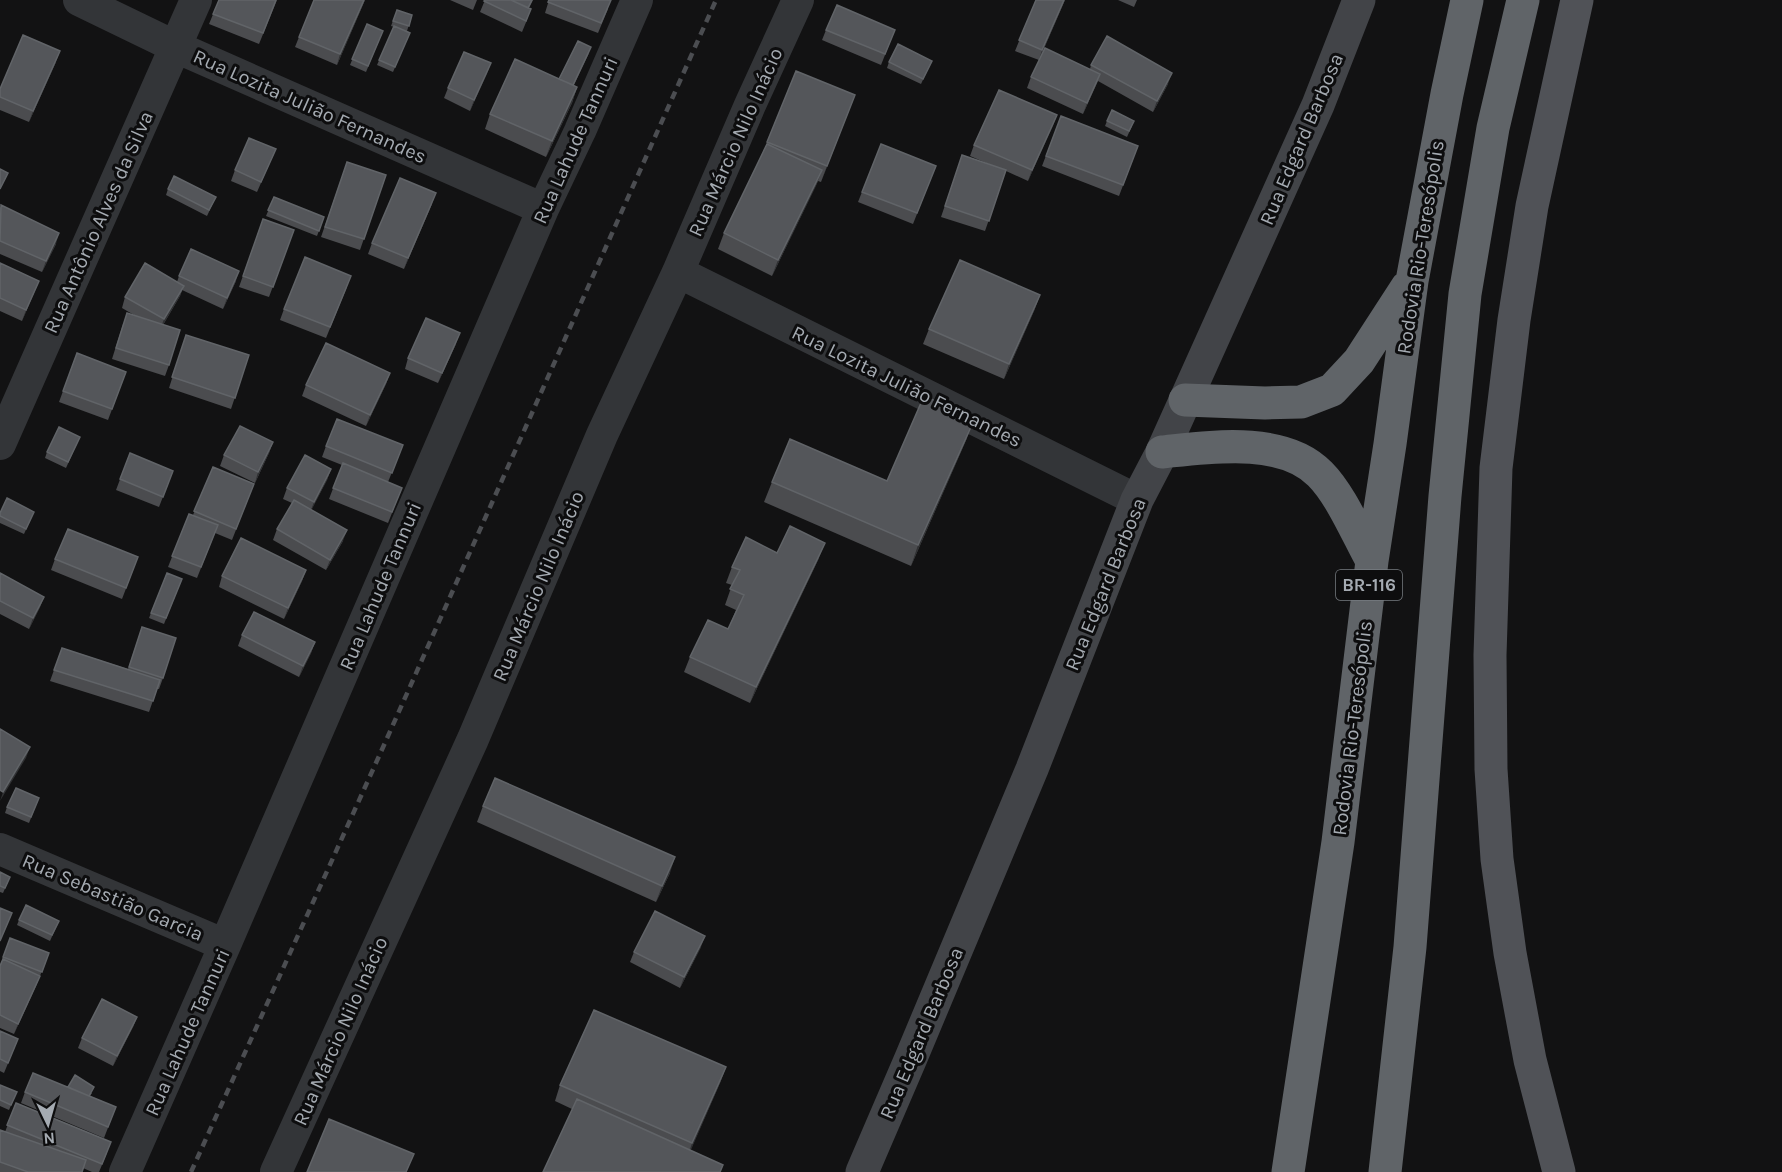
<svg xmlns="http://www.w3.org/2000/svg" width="1782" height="1172" font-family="Karla,sans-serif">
  <rect width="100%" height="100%" fill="#121213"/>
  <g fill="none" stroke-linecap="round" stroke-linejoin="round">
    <path stroke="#333538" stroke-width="32" d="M79,0L176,47L543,209
      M678,272L1137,500
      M0,444L196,0
      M0,849L225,945
      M125,1172L225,945L543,209L580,131L637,0
      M276,1172L473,739L602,435L678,272L750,105L798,0"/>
    <path stroke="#424448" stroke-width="33" d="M862,1172L911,1058L1032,769L1137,500L1162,452L1318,105L1359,0"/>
    <path stroke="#505257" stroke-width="33" d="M1559,1172L1530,1060L1510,953L1497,859L1491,769L1490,655L1496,468L1514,320L1532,206L1577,0"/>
    <path stroke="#606468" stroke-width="33" d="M1185,400L1265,403L1301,402L1332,390L1359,361L1407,287
      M1162,452C1210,447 1283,436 1320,474C1341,495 1357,534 1372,561
      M1288,1172L1338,842L1372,561L1390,444L1412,281L1447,94L1467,0
      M1385,1172L1410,947L1445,496L1465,294L1493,128L1523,0"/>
    <path stroke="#4b4d51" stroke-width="4.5" stroke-dasharray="8 6" stroke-linecap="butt" d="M191,1172L380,754L716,0"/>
  </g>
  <path fill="#4b4c4f" d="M219,0H277L259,44L209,24Z
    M365,0L337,65L295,47L299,37Z
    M450,0H477L473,10Z
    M485,0H533L529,8L527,20L522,32L480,12Z
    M549,0L608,9L598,33L545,13Z
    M1036,0H1065L1039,60L1015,51Z
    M1118,0H1137L1134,7Z
    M397,10L412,15L407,31L410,33L393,72L377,65L394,27L391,26Z
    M367,24L383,31L366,72L350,65Z
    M826,30H895L881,65L822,40Z
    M589,53L574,85L577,87L572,103L546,157L485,129L490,114L559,79Z
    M932,61L921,84L887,68L889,62Z
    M56,62L29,122L0,110V89Z
    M491,63L470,111L444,98L448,88Z
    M1091,65L1168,84L1153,112L1098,81L1083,114L1027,88L1031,77L1090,69Z
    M796,71L855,95L821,182L818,181L772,276L718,249L724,233L765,149Z
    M1057,115L1028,181L1006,171L985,231L941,217L962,155L991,165L970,156L974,145Z
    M1061,116L1138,146L1119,196L1042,166Z
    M1107,121L1132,126L1127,137L1105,126Z
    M881,144L936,166L913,224L858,202Z
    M276,149L257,192L231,181L235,170Z
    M347,162L386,175L360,250L321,237Z
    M168,189L216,197L207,216L166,195Z
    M274,197L324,217L317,236L266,216Z
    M432,204L404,269L368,254L372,243Z
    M0,207L56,244L42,272L0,254Z
    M263,219L294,230L269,297L239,287Z
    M0,263L39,281L22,321L0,311Z
    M179,276L236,281L223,309L182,290L180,296L163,325L169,365L165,376L112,359L123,324L134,315L122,308L125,297L177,282Z
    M347,287L326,338L280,320L284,309Z
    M1040,295L1034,311L1004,379L923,344L929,329Z
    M186,335L249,355L231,409L169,388Z
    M456,344L438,383L405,369L408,358Z
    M77,353L126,372L108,420L59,402Z
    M390,373L386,384L366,426L302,396L306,385Z
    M80,437L66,468L45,458L47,452Z
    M967,438L911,566L764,502L772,482L887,481Z
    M273,442L269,453L255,483L220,466L224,455Z
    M403,445L388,482L402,488L388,523L329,499L342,465L322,457L326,446Z
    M130,453L173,471L159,507L116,490Z
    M213,467L254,484L232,540L215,533L197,578L168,567L189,514L193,515Z
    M331,469L327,480L311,510L343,541L326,570L273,540L277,529L292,503L283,499L287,488Z
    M34,512L24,534L0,523V513Z
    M777,553L819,558L750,703L684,672L690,657L728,629L736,610L725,605L732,585L726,583L732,567Z
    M138,557L122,599L51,570L55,559Z
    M306,570L302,581L284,619L219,587L222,576Z
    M0,573L44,597L40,607L29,629L0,614Z
    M167,573L182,579L164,624L149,618Z
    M142,627L163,678L159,689H157L149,712L50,681L62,648L128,669Z
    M242,635L315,642L311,653L299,677L238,646Z
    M39,798L29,823L5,813L7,807Z
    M483,806L670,873L656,902L477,822Z
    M0,872L8,882L3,893L0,892Z
    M19,920L59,921L50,941L17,925Z
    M10,938L49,953L36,986L14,1034L0,1028V966Z
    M701,947L680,988L630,962L634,952Z
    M137,1017L133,1027L113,1066L78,1048L82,1038Z
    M0,1031L18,1039L4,1073L0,1071Z
    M726,1067L720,1083L690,1151L572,1109L555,1101L560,1085Z
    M0,1085L17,1092L9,1110L0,1106Z
    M25,1092L92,1093L90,1096L116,1107L104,1138L21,1103Z
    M16,1103L107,1153L99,1172H92L83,1168L82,1172H0V1130L5,1132Z"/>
  <path fill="#303133" d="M364,0H365L337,65L340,54Z
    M1064,0H1065L1039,60L1042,50Z
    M60,51L56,62L29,122L33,111Z
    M491,63L487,74L470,111L474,100Z
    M1172,73L1168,84L1153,112L1157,101Z
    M1100,74L1096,84L1083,114L1087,103Z
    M577,87L572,103L546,157L552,141Z
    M855,95L849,111L821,182L827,166Z
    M1057,115L1053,126L1028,181L1032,170Z
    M822,170L816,186L772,276L778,260Z
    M436,193L432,204L404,269L408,258Z
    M59,233L56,244L42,272L46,261Z
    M239,271L236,281L223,309L227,298Z
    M39,281L35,291L22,321L26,310Z
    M184,286L180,296L160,330L164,319Z
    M1040,295L1034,311L1004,379L1009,364Z
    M460,333L456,344L438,383L442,373Z
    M390,373L386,384L366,426L370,415Z
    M975,418L967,438L911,566L918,545Z
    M273,442L269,453L255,483L258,472Z
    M331,469L327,480L310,513L314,502Z
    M347,530L343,541L326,570L330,560Z
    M825,543L819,558L750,703L756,687Z
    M306,570L302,581L284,619L288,608Z
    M44,597L40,607L29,629L33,618Z
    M315,642L311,653L299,677L303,666Z
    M30,747L26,758L0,801L3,792Z
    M675,857L670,873L656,902L662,886Z
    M705,936L701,947L680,988L684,977Z
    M40,976L36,986L14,1034L18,1024Z
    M137,1017L133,1027L113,1066L117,1056Z
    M726,1067L720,1083L687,1159L692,1143Z"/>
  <path fill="#54565a" stroke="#616468" stroke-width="1.5" d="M219,0H276L263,33L213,14Z
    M314,0H364L340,54L299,37Z
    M485,0H511L531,9L526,21L484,1Z
    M511,0H532L528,8Z
    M549,0H611L601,23L548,2Z
    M1036,0H1064L1042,50L1019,40Z
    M837,5L895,30L885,54L826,30Z
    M397,10L412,15L409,26L393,21Z
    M367,24L383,31L368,66L352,59Z
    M394,26L410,33L395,67L379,60Z
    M23,35L60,51L33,111L0,97V89Z
    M1107,36L1172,73L1157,101L1091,65Z
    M578,41L591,47L573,85L559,79Z
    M898,44L932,61L923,79L889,62Z
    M1045,48L1100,74L1087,103L1031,77Z
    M464,52L491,63L474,100L448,88Z
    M515,59L577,87L552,141L490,114Z
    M796,71L855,95L827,166L767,142Z
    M999,90L1057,115L1032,170L974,145Z
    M1112,110L1134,121L1129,131L1107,121Z
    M1061,116L1138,146L1123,185L1046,156Z
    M249,138L276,149L261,182L235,170Z
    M767,144L822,170L778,260L724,233Z
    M881,144L936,166L917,213L862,192Z
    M962,155L1006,170L989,221L945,206Z
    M347,162L386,175L364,239L325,227Z
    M0,169L8,173L0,189Z
    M174,176L216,197L209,210L168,189Z
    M400,178L436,193L408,258L372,243Z
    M274,197L324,217L319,231L268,210Z
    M1,205L59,233L46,261L0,241Z
    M263,219L294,230L273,287L243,276Z
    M191,249L239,271L227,298L179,276Z
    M305,257L351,276L330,327L284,309Z
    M960,260L1040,295L1009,364L929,329Z
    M0,263L39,281L26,310L0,298Z
    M145,263L184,286L164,319L125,297Z
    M127,313L180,330L169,365L116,348Z
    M426,318L460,333L442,373L408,358Z
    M186,335L249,355L235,398L172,377Z
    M326,343L390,373L370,415L306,385Z
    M77,353L126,372L112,409L63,391Z
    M924,396L975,418L918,545L772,482L790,439L887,481Z
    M337,419L403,445L392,473L326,446Z
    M240,426L273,442L258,472L224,455Z
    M59,427L80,437L68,462L47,452Z
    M130,453L173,471L163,497L120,479Z
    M305,455L331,469L314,502L287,488Z
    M343,463L402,488L392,512L333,488Z
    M213,467L254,484L236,529L194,511Z
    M7,498L34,512L26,529L0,516V513Z
    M294,500L347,530L330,560L277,529Z
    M189,514L218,525L201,567L172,556Z
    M790,526L825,543L756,687L690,657L708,620L728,629L744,595L730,589L740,570L732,567L746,537L777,553Z
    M68,529L138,557L126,588L55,559Z
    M241,538L306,570L288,608L222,576Z
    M0,573L44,597L33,618L0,601Z
    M167,573L182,579L166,618L151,613Z
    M254,612L315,642L303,666L242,635Z
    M142,627L176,638L163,678L129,667Z
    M62,648L160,680L153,701L54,670Z
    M0,729L30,747L3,792L0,790Z
    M495,778L675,857L662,886L483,806Z
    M16,788L39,798L31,817L7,807Z
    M0,872L10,877L5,888L0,886Z
    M26,905L59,921L52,935L19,920Z
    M0,908L12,913L0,941Z
    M655,911L705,936L684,977L634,952Z
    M10,938L49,953L42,972L3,957Z
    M3,959L40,976L18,1024L0,1015V966Z
    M102,999L137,1017L117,1056L82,1038Z
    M594,1010L726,1067L692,1143L560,1085Z
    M0,1031L18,1039L8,1063L0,1059Z
    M33,1073L116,1107L108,1127L25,1092Z
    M75,1075L94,1087L89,1096L68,1087Z
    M0,1085L17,1092L11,1105L0,1100Z
    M577,1099L723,1165L720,1172H543Z
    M16,1103L111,1142L102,1164L7,1125Z
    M329,1119L414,1154L406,1172H307Z
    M0,1130L86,1160L82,1172H28L0,1162Z"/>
  <g text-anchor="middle" stroke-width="6" stroke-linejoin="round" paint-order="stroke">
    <rect fill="#0d0d0e" stroke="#777c81" stroke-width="1.5" x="1336" y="570" width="66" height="30" rx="4.5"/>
    <g font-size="18" font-weight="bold" fill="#a5abb2">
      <text x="1369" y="591">BR-116</text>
    </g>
    <g font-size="20" fill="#a5abb2" stroke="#0d0d0e">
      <text transform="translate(310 106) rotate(24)" y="7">Rua Lozita Julião Fernandes</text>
      <text transform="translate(1301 139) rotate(-67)" y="7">Rua Edgard Barbosa</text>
      <text transform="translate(575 140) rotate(-66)" y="7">Rua Lahude Tannuri</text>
      <text transform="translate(735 142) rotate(-66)" y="7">Rua Márcio Nilo Inácio</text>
      <text transform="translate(98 222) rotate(-66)" y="7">Rua Antônio Alves da Silva</text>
      <text transform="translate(1420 247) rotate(-81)" y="7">Rodovia Rio-Teresópolis</text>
      <text transform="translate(907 386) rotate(26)" y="7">Rua Lozita Julião Fernandes</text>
      <text transform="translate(1105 584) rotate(-68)" y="7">Rua Edgard Barbosa</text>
      <text transform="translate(380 586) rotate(-67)" y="7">Rua Lahude Tannuri</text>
      <text transform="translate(538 586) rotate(-67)" y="7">Rua Márcio Nilo Inácio</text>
      <text transform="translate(1352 728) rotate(-83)" y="7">Rodovia Rio-Teresópolis</text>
      <text transform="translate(113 897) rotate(23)" y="7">Rua Sebastião Garcia</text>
      <text transform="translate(340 1031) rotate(-66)" y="7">Rua Márcio Nilo Inácio</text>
      <text transform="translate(187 1032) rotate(-66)" y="7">Rua Lahude Tannuri</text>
      <text transform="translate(921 1033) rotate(-67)" y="7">Rua Edgard Barbosa</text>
    </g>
  </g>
  <g transform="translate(48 1124) rotate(175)" stroke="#0d0d0e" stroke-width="4.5" paint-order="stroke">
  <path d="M0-4.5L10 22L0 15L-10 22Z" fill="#a5abb2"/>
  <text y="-9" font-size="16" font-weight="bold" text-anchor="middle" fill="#a5abb2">N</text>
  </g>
</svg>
